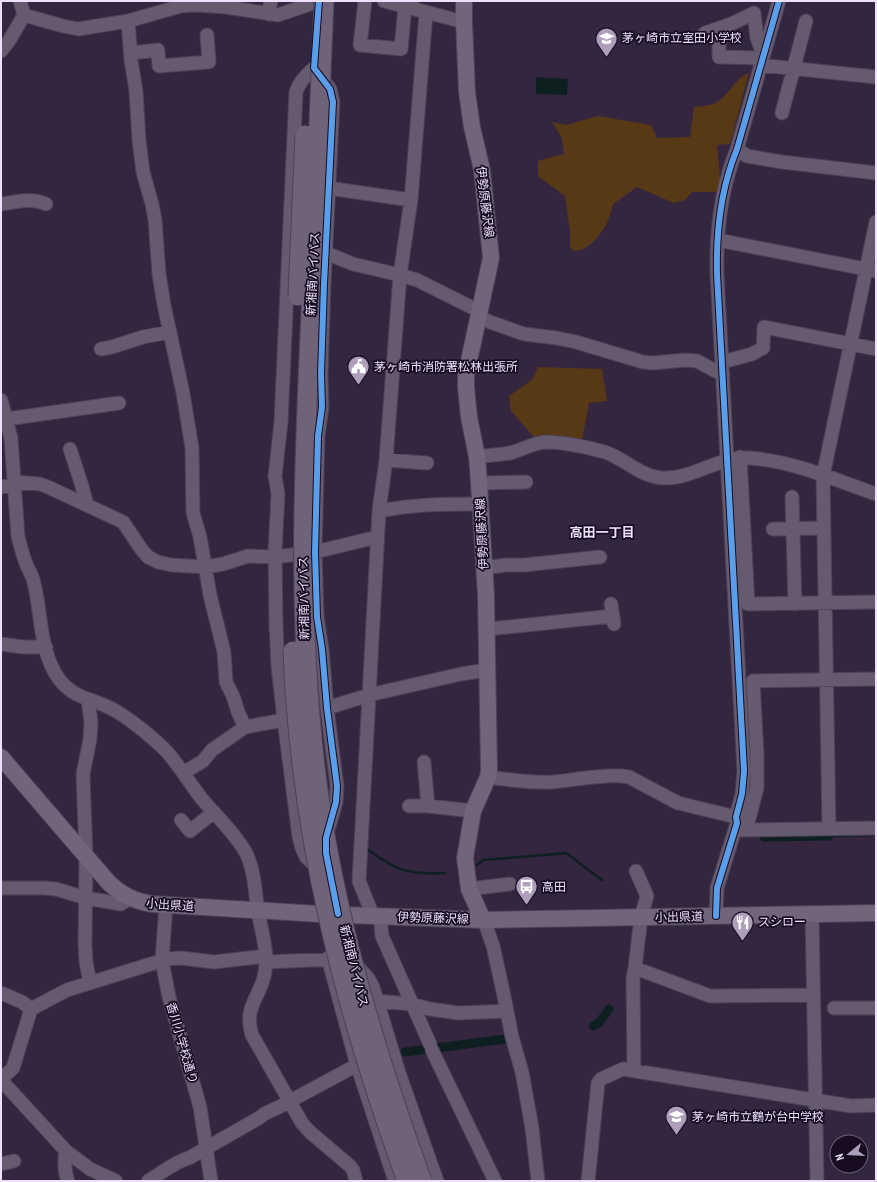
<svg xmlns="http://www.w3.org/2000/svg" width="877" height="1182" font-family="'PT Sans Narrow','Noto Sans JP',sans-serif">
  <rect width="100%" height="100%" fill="#352640"/>
  <path fill="#583916" d="M749,73L730,144L717,145L720,177V192H692L685,200L674,203L637,187L613,204C611,209 611,215 608,220C603,232 588,252 574,251L570,247V231L565,196L538,176V161L564,154L562,138L552,122L566,125L598,116L651,125L657,138L690,137L694,107C700,106 707,106 713,104C729,98 734,78 749,73Z
    M538,367L602,369L607,401L589,403L582,440L534,437L511,411L509,396L532,380Z"/>
  <path fill="#0e1f1f" d="M536,77L568,79L567,95L536,94Z"/>
  <g fill="none" stroke-linecap="round" stroke-linejoin="round">
    <path stroke="#0e1f1f" stroke-width="2.5" d="M829,836L876,835
      M366,848C376,856 387,863 398,868C408,873 433,874 445,873
      M477,865L483,860L566,853L602,880"/>
    <path stroke="#0e1f1f" stroke-width="9" d="M764,837L829,836
      M593,1026L599,1023L609,1009
      M405,1052L506,1039"/>
    <defs>
      <path id="minor" d="M365,1L360,45L401,49L405,6L412,1
        M384,1L464,22
        M268,14L271,1
        M24,15L63,26L78,29L128,21L181,6L195,5L226,7L278,15L319,1
        M128,21L131,60L136,91L139,140L143,172L152,204L155,220L159,274L164,305L183,393L192,448L193,513L200,537L210,595L224,652L226,682L233,696L238,712L245,727
        M719,28V57L762,58
        M705,33L731,24L754,13L757,38L763,54
        M1,51L9,41L24,15L20,1
        M131,53L158,50L159,66L209,62L207,35
        M760,65L876,77
        M314,68C306,75 299,82 296,92L281,422L275,476L278,494L275,552L276,625L278,667L284,720L299,837L302,848L306,857L319,870
        M320,75L330,89L333,102L324,284L321,374L322,407L318,436L315,552L317,617L322,649L327,708L337,786L336,802L327,834
        M782,113L806,21
        M737,149L747,156L782,162L876,173
        M328,188L411,200
        M1,204C16,202 31,197 46,204
        M718,240L876,271
        M326,253L353,264L400,275L417,280L481,312
        M480,317L490,322L524,334L557,338L576,342L643,362L653,363L685,360L697,361L723,375
        M101,349L112,347L143,337L170,332
        M722,362L752,354L763,348L764,327L876,349
        M1,400L11,438L18,537C21,547 23,557 27,566C30,572 33,577 34,583C42,614 39,652 59,679C75,700 93,698 114,710C129,718 156,740 168,753C181,768 190,784 202,799C217,817 235,833 246,853C255,871 255,893 258,912C262,932 268,952 265,972C261,998 243,1005 252,1035L302,1123L310,1132L350,1166L353,1170L356,1181
        M7,419L119,403
        M70,449L82,486L87,505
        M477,457C488,455 499,455 510,453C522,450 533,443 545,442C565,442 586,447 605,452C625,459 641,477 663,478C690,479 713,461 739,458C746,457 753,458 760,459C800,464 838,481 876,494
        M740,457L748,604L876,602
        M386,460L427,463
        M15,482L40,484L48,487L123,522L142,550L148,557L158,562L171,565L205,567L223,564L248,556L275,557L315,552L377,537
        M479,483L526,482
        M1,487L15,485
        M792,497L795,604
        M379,511C415,504 445,504 481,504
        M773,529L824,528
        M484,568L506,565H524L600,557
        M611,604L614,624
        M488,629L613,616
        M1,644L23,647H46
        M88,700L91,722L90,739L83,774L86,856L85,944L86,962L90,983
        M327,708L369,695L461,674L487,670
        M424,762L428,806
        M183,773L203,761L212,750L245,727L284,720
        M488,777C509,780 531,783 552,782C576,780 606,773 629,777L678,803L736,817
        M409,806H428L473,811
        M181,820L190,831L214,812
        M829,829L823,476L876,222
        M739,830L876,828
        M746,830L757,788V753L753,681L876,679
        M1,888H44L56,889L86,898L121,904L129,898
        M469,889L510,884
        M166,905L162,961L169,997L200,1107L211,1181
        M812,914L817,1181
        M373,916L359,881L379,511L386,460L400,275L411,200L426,13
        M380,916L382,936L430,1044
        M716,916L717,888L737,823L736,817L742,794L744,771L717,274C716,233 721,188 737,149L779,1
        M483,920L486,926L493,946L503,991L512,1037L522,1072L532,1128L538,1181
        M328,958L357,1065L395,1181
        M266,962L336,959
        M352,967L359,968L368,978L373,987L399,1073L437,1181
        M635,968L710,996L813,995
        M1,993L22,1002L31,1009
        M377,1001L411,1004L430,1009L458,1013L507,1011
        M834,1008H876
        M432,1050L495,1181
        M634,1071L633,979L635,968L641,917L647,896L636,871
        M1,1079L13,1068L31,1009L67,990L167,959L181,958L214,962L266,956
        M1,1080L66,1151L90,1169L116,1181
        M66,1151C64,1162 64,1171 68,1181
        M1,1164L14,1161
        M148,1181C162,1173 174,1162 189,1158L259,1118L264,1114L279,1107L357,1065
        M588,1181L598,1083L601,1079L623,1069L851,1106L876,1105"/>
      <path id="major" d="M464,1V22L467,92L472,127L482,170L491,258L466,375V387L469,417L477,457L479,483L486,595L489,770L488,777L473,811L465,858L469,889L483,920
        M1,757L109,883C122,895 134,901 152,904L319,914L483,920L876,913"/>
    </defs>
    <use href="#minor" stroke="#4e4157" stroke-width="15"/>
    <use href="#major" stroke="#4e4157" stroke-width="18"/>
    <use href="#minor" stroke="#655a6e" stroke-width="13"/>
    <use href="#major" stroke="#70657a" stroke-width="16"/>
    <defs>
      <path id="highway-bridge" d="M324,1C319,105 316,209 311,313C303,479 296,646 321,811C341,938 378,1060 422,1181
        M298,296L305,135
        M293,651C300,835 344,1008 407,1181"/>
    </defs>
    <use href="#highway-bridge" stroke="#4e4157" stroke-width="21" stroke-linecap="butt"/>
    <use href="#highway-bridge" stroke="#6f6279" stroke-width="19"/>
    <defs>
      <path id="cycleway" d="M319,1L314,68L330,89L333,102L324,284L321,374L322,407L318,436L315,552L317,617L322,649L327,708L337,786L336,802L326,838V853L338,914
        M716,916L717,888L737,823L736,817L742,794L744,771L717,274C716,233 721,188 737,149L779,1"/>
    </defs>
    <use href="#cycleway" stroke="#180c21" stroke-width="8"/>
    <use href="#cycleway" stroke="#5a9eea" stroke-width="6"/>
  </g>
  <defs>
    <symbol id="school-pin" viewBox="-11 -11 22 30"><path d="M0 17L-7.5 6A9.5 9.5 0 1 1 7.5 6Z" fill="#ae9ebb" stroke="#180c21"/><path d="M0-5L7-2L0 1L-7-2ZM-4 1L0 2.5L4 1V4Q0 6-4 4Z" fill="#fff"/></symbol>
    <symbol id="civic-pin" viewBox="-11 -11 22 30"><path d="M0 17L-7.5 6A9.5 9.5 0 1 1 7.5 6Z" fill="#ae9ebb" stroke="#180c21"/><path d="M-.6-6.5H3V-4.5H.6V-3L4-1V1h2V6H-6V1h2V-1L-.6-3ZM-1.2 2.5V6h2.4V2.5Z" fill="#fff"/></symbol>
    <symbol id="bus-pin" viewBox="-11 -11 22 30"><path d="M0 17L-7.5 6A9.5 9.5 0 1 1 7.5 6Z" fill="#ae9ebb" stroke="#180c21"/><path d="M-5-6H5V4H4V6H2V4H-2V6H-4V4H-5ZM-3.5-4V0h7V-4ZM-3.5 1.2v1.5H-2V1.2ZM2 1.2v1.5H3.5V1.2Z" fill="#fff"/></symbol>
    <symbol id="restaurant-pin" viewBox="-11 -11 22 30"><path d="M0 17L-7.5 6A9.5 9.5 0 1 1 7.5 6Z" fill="#ae9ebb" stroke="#180c21"/><path d="M-5-6h1v4h1v-4h1v4h1v-4h1v5L-1.5 .5V6h-2V.5L-5-1ZM5-6V6H3V1.5H1.5Q1.5-4 5-6Z" fill="#fff"/></symbol>
  </defs>
  <g fill-rule="evenodd">
    <use href="#school-pin" x="594" y="26" width="25" height="34"/>
    <use href="#civic-pin" x="346" y="354" width="25" height="34"/>
    <use href="#bus-pin" x="514" y="874" width="25" height="34"/>
    <use href="#restaurant-pin" x="730" y="910" width="25" height="34"/>
    <use href="#school-pin" x="664" y="1104" width="25" height="34"/>
  </g>
  <g text-anchor="middle" stroke-width="3.5" stroke-linejoin="round" paint-order="stroke">
    <g font-size="12" fill="#efdffd" stroke="#180c21" text-anchor="start">
      <text x="622" y="42">茅ヶ崎市立室田小学校</text>
      <text x="374" y="371">茅ヶ崎市消防署松林出張所</text>
      <text x="542" y="891">高田</text>
      <text x="758" y="926">スシロー</text>
      <text x="692" y="1121">茅ヶ崎市立鶴が台中学校</text>
    </g>
    <g font-size="12" fill="#efdffd" stroke="#180c21">
      <text transform="translate(485 202) rotate(83)" y="4">伊勢原藤沢線</text>
      <text transform="translate(313 274) rotate(-87)" y="4">新湘南バイパス</text>
      <text transform="translate(482 534) rotate(-93)" y="4">伊勢原藤沢線</text>
      <text transform="translate(304 598) rotate(-91)" y="4">新湘南バイパス</text>
      <text transform="translate(170 905) rotate(4)" y="4">小出県道</text>
      <text transform="translate(679 917) rotate(-1)" y="4">小出県道</text>
      <text transform="translate(433 918) rotate(2)" y="4">伊勢原藤沢線</text>
      <text transform="translate(354 966) rotate(76)" y="4">新湘南バイパス</text>
      <text transform="translate(182 1043) rotate(74)" y="4">香川小学校通り</text>
    </g>
    <g font-size="13" font-weight="bold" fill="#efdffd" stroke="#180c21">
      <text x="602" y="537">高田一丁目</text>
    </g>
  </g>
  <rect width="877" height="1182" fill="none" stroke="#efdffd" stroke-width="4"/>
  <g transform="translate(849 1154) rotate(252)"><circle r="19" fill="#180c21" stroke="#6e6079"/>
  <path d="M0-3L7 15L0 10L-7 15Z" fill="#ae9ebb"/>
  <text y="-6" font-size="11" font-weight="bold" text-anchor="middle" fill="#efdffd">N</text>
  </g>
</svg>
